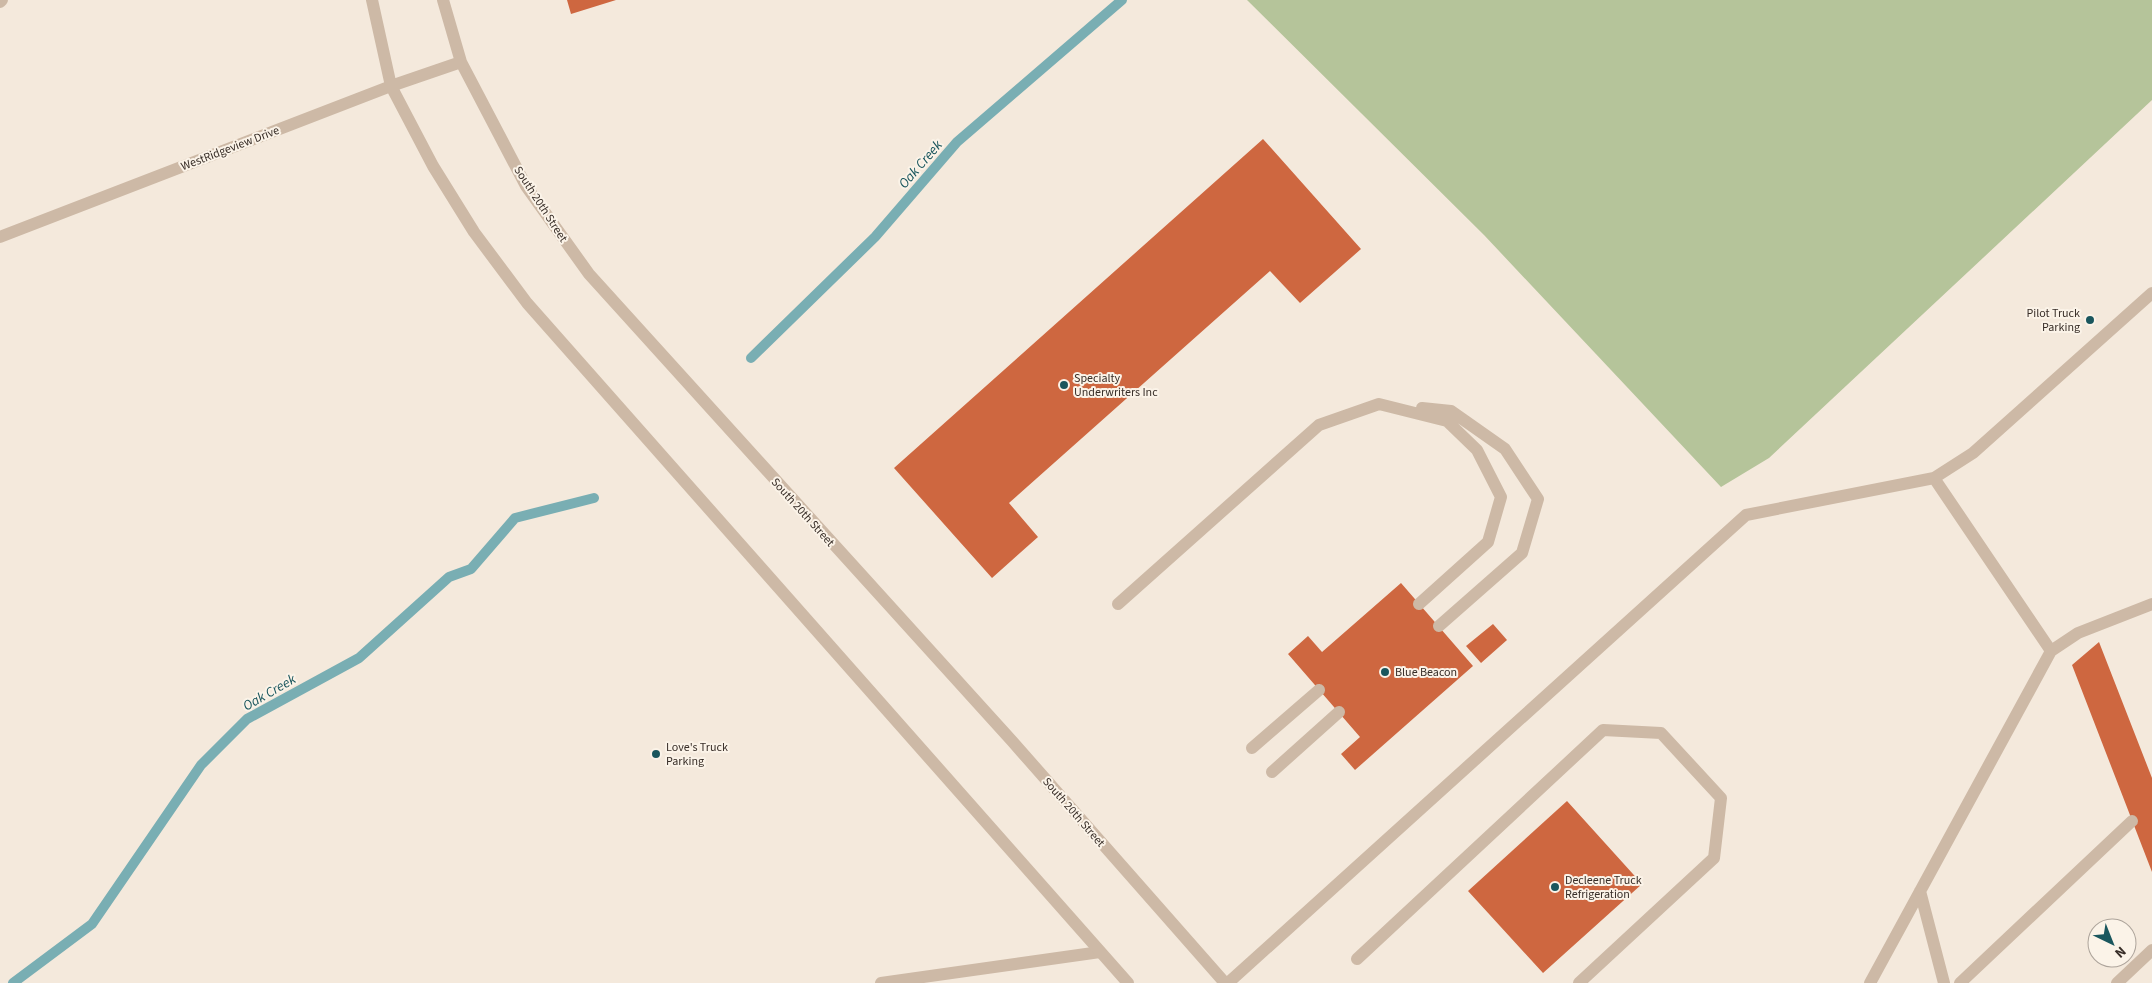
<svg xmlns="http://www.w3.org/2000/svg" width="2152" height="983" font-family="'Source Sans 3',sans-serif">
  <rect width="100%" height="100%" fill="#f4e9dc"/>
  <path fill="#b5c49a" d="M1247,0H2152V100L1769,458L1721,487L1484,235Z"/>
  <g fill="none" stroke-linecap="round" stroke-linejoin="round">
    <path stroke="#79aeb3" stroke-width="10" d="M751,358L875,237L957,142L1122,0
      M13,983L92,924L201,765L247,719L359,658L449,577L471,569L515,518L594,498"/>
  </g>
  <path fill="#ce6740" d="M567,0H616L571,14Z
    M1263,139L1361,249L1300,303L1270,271L1009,503L1038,537L992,578L894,468Z
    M1401,583L1473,666L1355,770L1341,754L1360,737L1288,654L1308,636L1322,652Z
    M1493,624L1507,640L1481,663L1466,646Z
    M2099,642L2152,778V872L2072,665Z
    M1567,801L1642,884L1543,973L1468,891Z"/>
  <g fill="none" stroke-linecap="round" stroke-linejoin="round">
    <path stroke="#cdb9a6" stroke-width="12" d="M0,2L2,0
      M1422,408L1451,411L1505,449L1538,499L1522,553L1439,626
      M1934,478L2051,651
      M1118,604L1319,425L1379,404L1447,421L1477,450L1501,497L1488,542L1419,604
      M1252,748L1319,690
      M1272,772L1339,712
      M1920,891L1944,983
      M1357,959L1603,730L1661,733L1721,798L1714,858L1579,983
      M881,983L1100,952
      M1228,983L1746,515L1934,478L1973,453L2152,293
      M1870,983L2051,651L2078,633L2152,604
      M1960,983L2132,821
      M2117,983L2152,950"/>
    <path stroke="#cdb9a6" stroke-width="12" d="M372,0L391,86L433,166L474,232L527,303L1128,983
      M443,0L461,62L526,186L589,274L1012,741L1225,983
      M0,237L391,86L461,62"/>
  </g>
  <g fill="#1a565d" stroke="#fbf3e8" stroke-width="2">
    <circle cx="2090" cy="320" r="5"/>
    <circle cx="1064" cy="385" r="5"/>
    <circle cx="1385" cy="672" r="5"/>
    <circle cx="656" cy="754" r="5"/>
    <circle cx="1555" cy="887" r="5"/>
  </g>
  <g text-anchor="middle" stroke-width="4" stroke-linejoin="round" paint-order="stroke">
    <g font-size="12" fill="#382e28" stroke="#fbf3e8">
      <text transform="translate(230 148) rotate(-21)" y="4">WestRidgeview Drive</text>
      <text transform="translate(541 204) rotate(57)" y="4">South 20th Street</text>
      <text transform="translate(803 512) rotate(48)" y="4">South 20th Street</text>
      <text transform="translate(1074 812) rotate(49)" y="4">South 20th Street</text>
    </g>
    <g font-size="12" fill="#382e28" stroke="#fbf3e8" text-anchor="start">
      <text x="2080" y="317" text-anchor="end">Pilot Truck<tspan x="2080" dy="14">Parking</tspan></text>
      <text x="1074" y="382">Specialty<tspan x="1074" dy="14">Underwriters Inc</tspan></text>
      <text x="1395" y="676">Blue Beacon</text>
      <text x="666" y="751">Love's Truck<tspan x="666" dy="14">Parking</tspan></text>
      <text x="1565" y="884">Decleene Truck<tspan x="1565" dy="14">Refrigeration</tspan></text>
    </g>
    <g font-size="14" font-style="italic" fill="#1a565d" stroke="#fbf3e8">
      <text transform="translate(920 164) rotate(-49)" y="5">Oak Creek</text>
      <text transform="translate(269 692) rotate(-30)" y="5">Oak Creek</text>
    </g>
  </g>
  <g transform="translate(2112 943) rotate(137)"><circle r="24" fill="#fbf3e8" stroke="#ada49b"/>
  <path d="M0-4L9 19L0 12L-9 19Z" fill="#1a565d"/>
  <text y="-8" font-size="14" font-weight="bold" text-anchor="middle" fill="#382e28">N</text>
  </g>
</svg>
